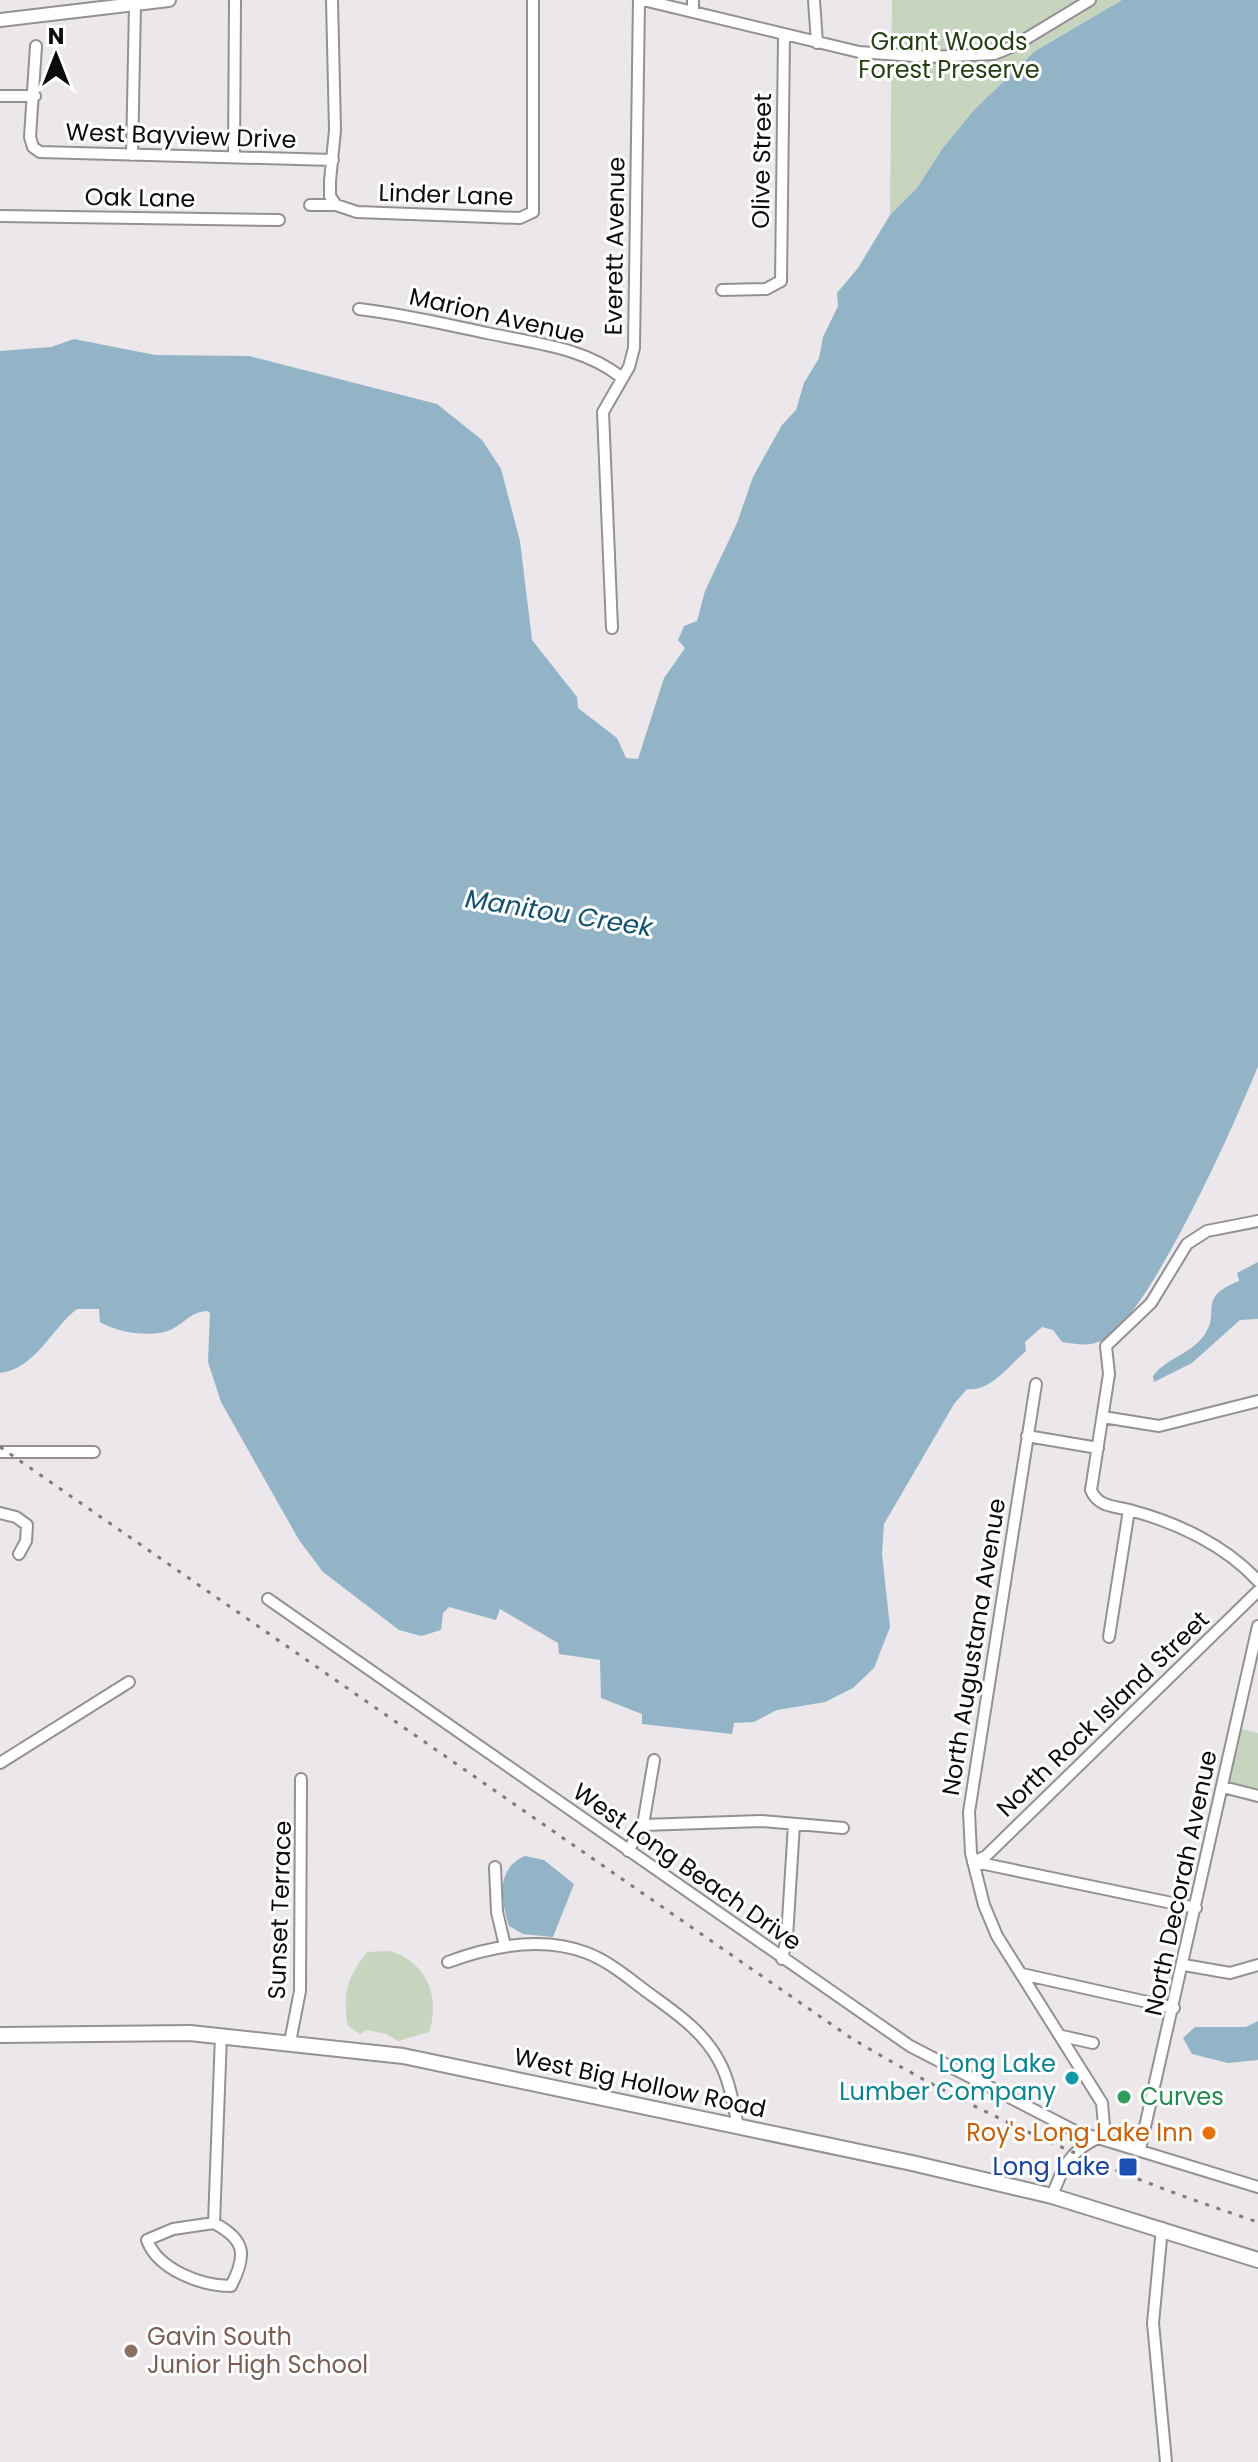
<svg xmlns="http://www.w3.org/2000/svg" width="1258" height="2462" font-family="Poppins,sans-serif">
  <rect width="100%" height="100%" fill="#ebe7eb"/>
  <path fill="#c7d5bf" d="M892,0H1122L1035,51L974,110L942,149L917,188L890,215Z
    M1236,1728L1258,1733V1796L1223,1787Z
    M389,1951C426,1961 441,1996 429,2032L398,2041L386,2034L367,2030L360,2034L348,2026C342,1994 347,1978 367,1952Z"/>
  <path fill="#93b4c7" d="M1122,0H1258V1066C1236,1121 1151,1314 1103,1340C1090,1347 1075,1344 1062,1342L1053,1330L1042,1327L1025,1342L1026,1351C1009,1365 991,1392 967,1389L954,1404L884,1524L882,1554L890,1627L874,1668L853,1688L825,1702L777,1710L754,1722L734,1723L732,1734L642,1724V1714L601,1698L600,1660L559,1654L558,1643L500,1609L496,1620L449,1607L443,1613L441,1630L421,1636L399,1630L323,1572L299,1540L221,1402L208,1362L210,1313L207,1311C191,1312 187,1321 174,1328C155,1339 118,1333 100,1322L99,1309H77C52,1328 35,1369 0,1373V351L51,347L74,339L155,355L249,356L437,404L482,440L501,469L520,541L532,640L577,697L578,708L617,738L626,758L638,759L664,678L685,648L678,640L684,626L697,621L705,591L737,523L753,477L782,425L796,410L804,383L819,358L823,337L838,306L837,293L858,268L890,215L917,188L942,149L974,110L1035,51Z
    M1258,1262V1319L1240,1320L1192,1363L1154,1382L1153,1376C1166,1358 1192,1354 1205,1334C1221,1311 1196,1298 1239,1281L1237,1273Z
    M525,1856L544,1860L574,1884L553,1937L523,1934L509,1926C501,1900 495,1869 525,1856Z
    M1258,2021V2060L1228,2063L1192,2054L1183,2038L1195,2027H1246Z"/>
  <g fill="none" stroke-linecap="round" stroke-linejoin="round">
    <defs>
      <path id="minor" d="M332,0L335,130L330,181V196L336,205
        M643,0L859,52L929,57L994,54L1014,46L1090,0
        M693,0V12
        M814,0L817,43
        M36,46L30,137L33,147L40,152L333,160
        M0,96H35
        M132,155L135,5
        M234,157L235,0
        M310,205H336L357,212L520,218L533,212V0
        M0,216L279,220
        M722,290L766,289L781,281L784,37
        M359,309C402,314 444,324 487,333C533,343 583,347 621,377
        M612,628L603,412L629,367L634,348L639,0
        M1258,1221L1207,1231L1187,1244L1151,1303L1106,1346L1109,1374L1091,1490C1098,1508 1117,1506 1133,1511C1178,1523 1226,1546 1258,1581
        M1036,1384L969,1812L971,1853L984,1905L997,1936L1102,2103L1104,2126L1100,2137C1070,2150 1063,2167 1052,2196
        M1103,1417L1159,1426L1258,1401
        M1027,1436L1098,1448
        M0,1452H94
        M0,1513L16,1517L27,1525L26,1541L19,1554
        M268,1599L910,2046L1075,2131L1258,2187
        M1109,1637L1129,1510
        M0,1763L129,1682
        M1223,1787L1258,1796
        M643,1825L761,1821L843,1828
        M628,1851L643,1825L654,1760
        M973,1862L986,1856L1258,1591
        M975,1862L1196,1908
        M495,1867L497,1912L505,1946
        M782,1959L787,1937L794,1824
        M448,1962C491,1946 542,1936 587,1953C611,1962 633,1982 654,1997C679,2015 704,2033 719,2061C730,2081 733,2104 738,2126
        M1184,1965L1230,1973L1258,1965
        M1022,1974L1174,2008
        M1062,2036L1093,2043
        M290,2042L300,1991L301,1779
        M1140,2149L1258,1626
        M214,2223C246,2240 247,2255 231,2286C202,2286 158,2270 147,2240L173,2229Z
        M214,2223L221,2035
        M1162,2228L1153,2323L1166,2462"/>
      <path id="tertiary" d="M0,20L169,0"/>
      <path id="secondary" d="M0,2035L190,2033L403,2056L912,2163L1052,2196L1258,2260"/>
    </defs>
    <use href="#minor" stroke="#949195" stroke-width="14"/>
    <use href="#tertiary" stroke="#949195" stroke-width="16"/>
    <use href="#secondary" stroke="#949195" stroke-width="18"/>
    <use href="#minor" stroke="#fff" stroke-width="10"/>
    <use href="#tertiary" stroke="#fff" stroke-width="12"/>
    <use href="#secondary" stroke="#fff" stroke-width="14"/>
    <path stroke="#7c7a7c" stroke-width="3" stroke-dasharray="4 8" stroke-linecap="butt" d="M0,1447L851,2038C981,2116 1114,2175 1258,2222"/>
  </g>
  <circle fill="#0f9aa8" stroke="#fff" stroke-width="3" cx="1072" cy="2078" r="8"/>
  <circle fill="#2e9e5b" stroke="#fff" stroke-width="3" cx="1124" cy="2097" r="8"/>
  <circle fill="#e8710a" stroke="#fff" stroke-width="3" cx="1209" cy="2133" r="8"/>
  <rect fill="#1a4fb4" stroke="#fff" stroke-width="3" x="1118" y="2157" width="20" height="20" rx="4"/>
  <circle fill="#8d6e63" stroke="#fff" stroke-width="3" cx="131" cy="2351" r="8"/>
  <g text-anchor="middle" stroke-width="6" stroke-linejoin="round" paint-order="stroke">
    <g font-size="24" fill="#263f14" stroke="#fff">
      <text x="949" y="50">Grant Woods<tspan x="949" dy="28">Forest Preserve</tspan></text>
    </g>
    <g font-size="24" fill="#0d0c0d" stroke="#fff">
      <text transform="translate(181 136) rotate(2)" y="8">West Bayview Drive</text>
      <text transform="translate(762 161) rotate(-89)" y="8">Olive Street</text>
      <text transform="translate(446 195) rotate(2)" y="8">Linder Lane</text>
      <text transform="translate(140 198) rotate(1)" y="8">Oak Lane</text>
      <text transform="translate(615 246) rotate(-89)" y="8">Everett Avenue</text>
      <text transform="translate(497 316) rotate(13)" y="8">Marion Avenue</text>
      <text transform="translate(974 1647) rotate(-81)" y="8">North Augustana Avenue</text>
      <text transform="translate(1103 1714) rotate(-44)" y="8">North Rock Island Street</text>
      <text transform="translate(687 1867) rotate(35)" y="8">West Long Beach Drive</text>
      <text transform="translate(1181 1883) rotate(-78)" y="8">North Decorah Avenue</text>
      <text transform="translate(280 1910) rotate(-88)" y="8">Sunset Terrace</text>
      <text transform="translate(640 2083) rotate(12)" y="8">West Big Hollow Road</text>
    </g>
    <g font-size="24" fill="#0d838f" stroke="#fff" text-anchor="end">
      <text x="1056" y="2072">Long Lake<tspan x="1056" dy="28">Lumber Company</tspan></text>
    </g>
    <g font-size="24" fill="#27864d" stroke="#fff" text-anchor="start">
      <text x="1140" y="2105">Curves</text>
    </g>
    <g font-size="24" fill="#c56008" stroke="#fff" text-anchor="end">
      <text x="1193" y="2141">Roy's Long Lake Inn</text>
    </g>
    <g font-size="24" fill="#164399" stroke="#fff" text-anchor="end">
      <text x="1110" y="2175">Long Lake</text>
    </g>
    <g font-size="24" fill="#785e54" stroke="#fff" text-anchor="start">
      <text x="147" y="2345">Gavin South<tspan x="147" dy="28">Junior High School</tspan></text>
    </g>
    <g font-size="26" font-style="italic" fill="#14516d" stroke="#fff">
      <text transform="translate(559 913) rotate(9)" y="9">Manitou Creek</text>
    </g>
  </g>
  <g transform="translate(56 56)" stroke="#ffffff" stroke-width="6" paint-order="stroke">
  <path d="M0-6L14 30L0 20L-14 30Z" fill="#0d0c0d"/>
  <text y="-12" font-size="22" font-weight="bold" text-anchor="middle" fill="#0d0c0d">N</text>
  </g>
</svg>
